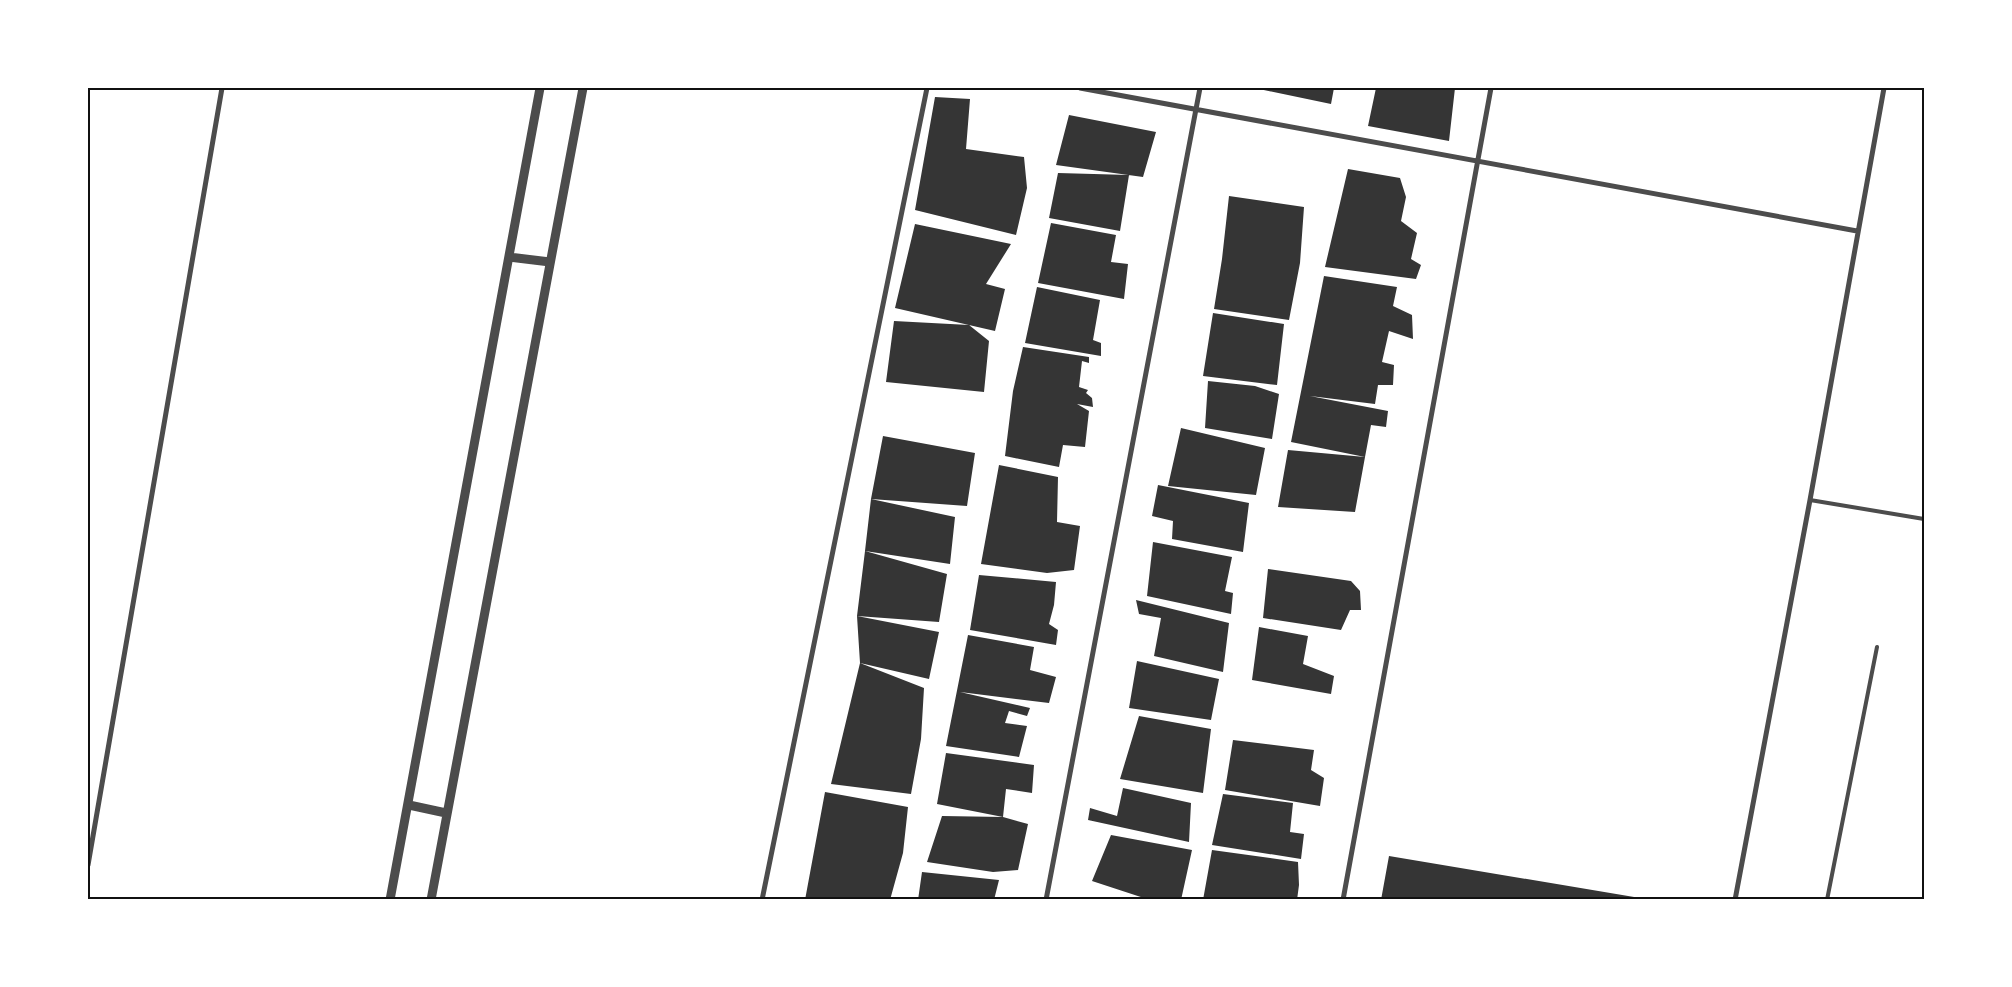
<svg xmlns="http://www.w3.org/2000/svg" width="2012" height="987" font-family="'Space Grotesk',sans-serif">
  <rect width="100%" height="100%" fill="#fff"/>
  <path fill="#353535" d="M1260,88H1334L1331,104L1259,89Z
    M1376,88H1455L1449,141L1368,126Z
    M935,97L970,99L966,149L1024,157L1027,188L1016,235L915,210Z
    M1069,115L1156,132L1143,177L1056,165Z
    M1348,169L1400,178L1406,197L1401,221L1417,233L1411,259L1421,265L1416,279L1325,267Z
    M1058,173L1129,175L1120,231L1049,218Z
    M1229,196L1304,207L1300,263L1289,320L1214,309L1222,259Z
    M1051,223L1116,235L1111,262L1128,264L1124,299L1038,283Z
    M915,224L1011,244L986,284L1005,289L995,331L895,308Z
    M1324,276L1397,287L1393,306L1412,315L1413,339L1389,331L1382,362L1394,365L1393,385H1378L1375,404L1310,396L1388,411L1386,427L1371,425L1365,457L1291,442Z
    M1037,287L1100,300L1093,340L1101,343V356L1025,343Z
    M1213,313L1284,324L1277,385L1203,376Z
    M894,321L969,325L989,341L984,392L886,382Z
    M1023,347L1089,357V363L1082,361L1079,387L1088,390L1086,393L1092,398L1093,407L1077,404L1089,411L1085,447L1063,445L1059,467L1005,456L1013,391Z
    M1208,381L1255,386L1279,394L1272,439L1205,428Z
    M1181,428L1265,448L1256,495L1168,486Z
    M883,436L975,453L967,506L871,499Z
    M1288,450L1365,457L1355,512L1278,507Z
    M999,465L1058,477L1057,522L1080,526L1074,570L1047,573L981,564Z
    M1158,485L1249,503L1243,552L1172,539L1173,521L1152,516Z
    M871,499L955,517L950,564L865,551Z
    M1153,542L1232,557L1225,591L1233,593L1231,614L1147,596Z
    M865,551L947,574L939,622L857,616Z
    M1268,569L1351,581L1360,591L1361,610H1350L1341,630L1263,618Z
    M979,575L1056,582L1054,605L1049,624L1058,630L1056,645L970,630Z
    M1136,600L1229,623L1223,672L1154,656L1161,618L1139,614Z
    M857,616L939,632L929,679L860,663Z
    M1259,627L1308,636L1303,664L1334,676L1331,694L1252,680Z
    M968,635L1034,647L1030,670L1056,677L1049,703L960,692L1030,708L1027,716L1009,711L1005,723L1027,726L1019,757L946,746Z
    M1137,661L1219,679L1211,720L1129,708Z
    M860,663L924,688L921,739L911,794L831,784Z
    M1139,716L1211,729L1203,793L1120,779Z
    M1233,740L1314,750L1311,770L1324,778L1320,806L1225,790Z
    M946,753L1034,765L1032,793L1006,789L1003,817L937,804Z
    M1123,788L1191,803L1189,842L1088,820L1090,808L1117,816Z
    M825,792L908,807L903,853L890,900H805Z
    M1223,794L1293,803L1290,832L1304,834L1301,859L1212,845Z
    M942,816L1003,817L1028,824L1018,870L993,872L927,862Z
    M1111,835L1192,850L1181,900H1150L1092,881Z
    M1212,850L1298,862L1299,885L1297,900H1203Z
    M1389,856L1640,898V900H1381Z
    M922,872L999,880L994,900H918Z"/>
  <g fill="none" stroke-linecap="round" stroke-linejoin="round">
    <path stroke="#4c4c4c" stroke-width="4" d="M1810,500L1924,519
      M1827,900L1877,647"/>
    <path stroke="#4c4c4c" stroke-width="5" d="M1080,88L1857,231
      M88,865L222,88
      M762,900L927,88
      M1046,900L1200,88
      M1343,900L1491,88
      M1735,900L1810,500L1884,88"/>
    <path stroke="#4c4c4c" stroke-width="9" d="M509,257L550,262
      M409,805L446,813
      M390,900L540,88
      M431,900L583,88"/>
  </g>
  <rect width="2012" height="987" fill="none" stroke="#ffffff" stroke-width="178"/>
  <rect x="89" y="89" width="1834" height="809" fill="none" stroke="#111" stroke-width="2"/>
</svg>
